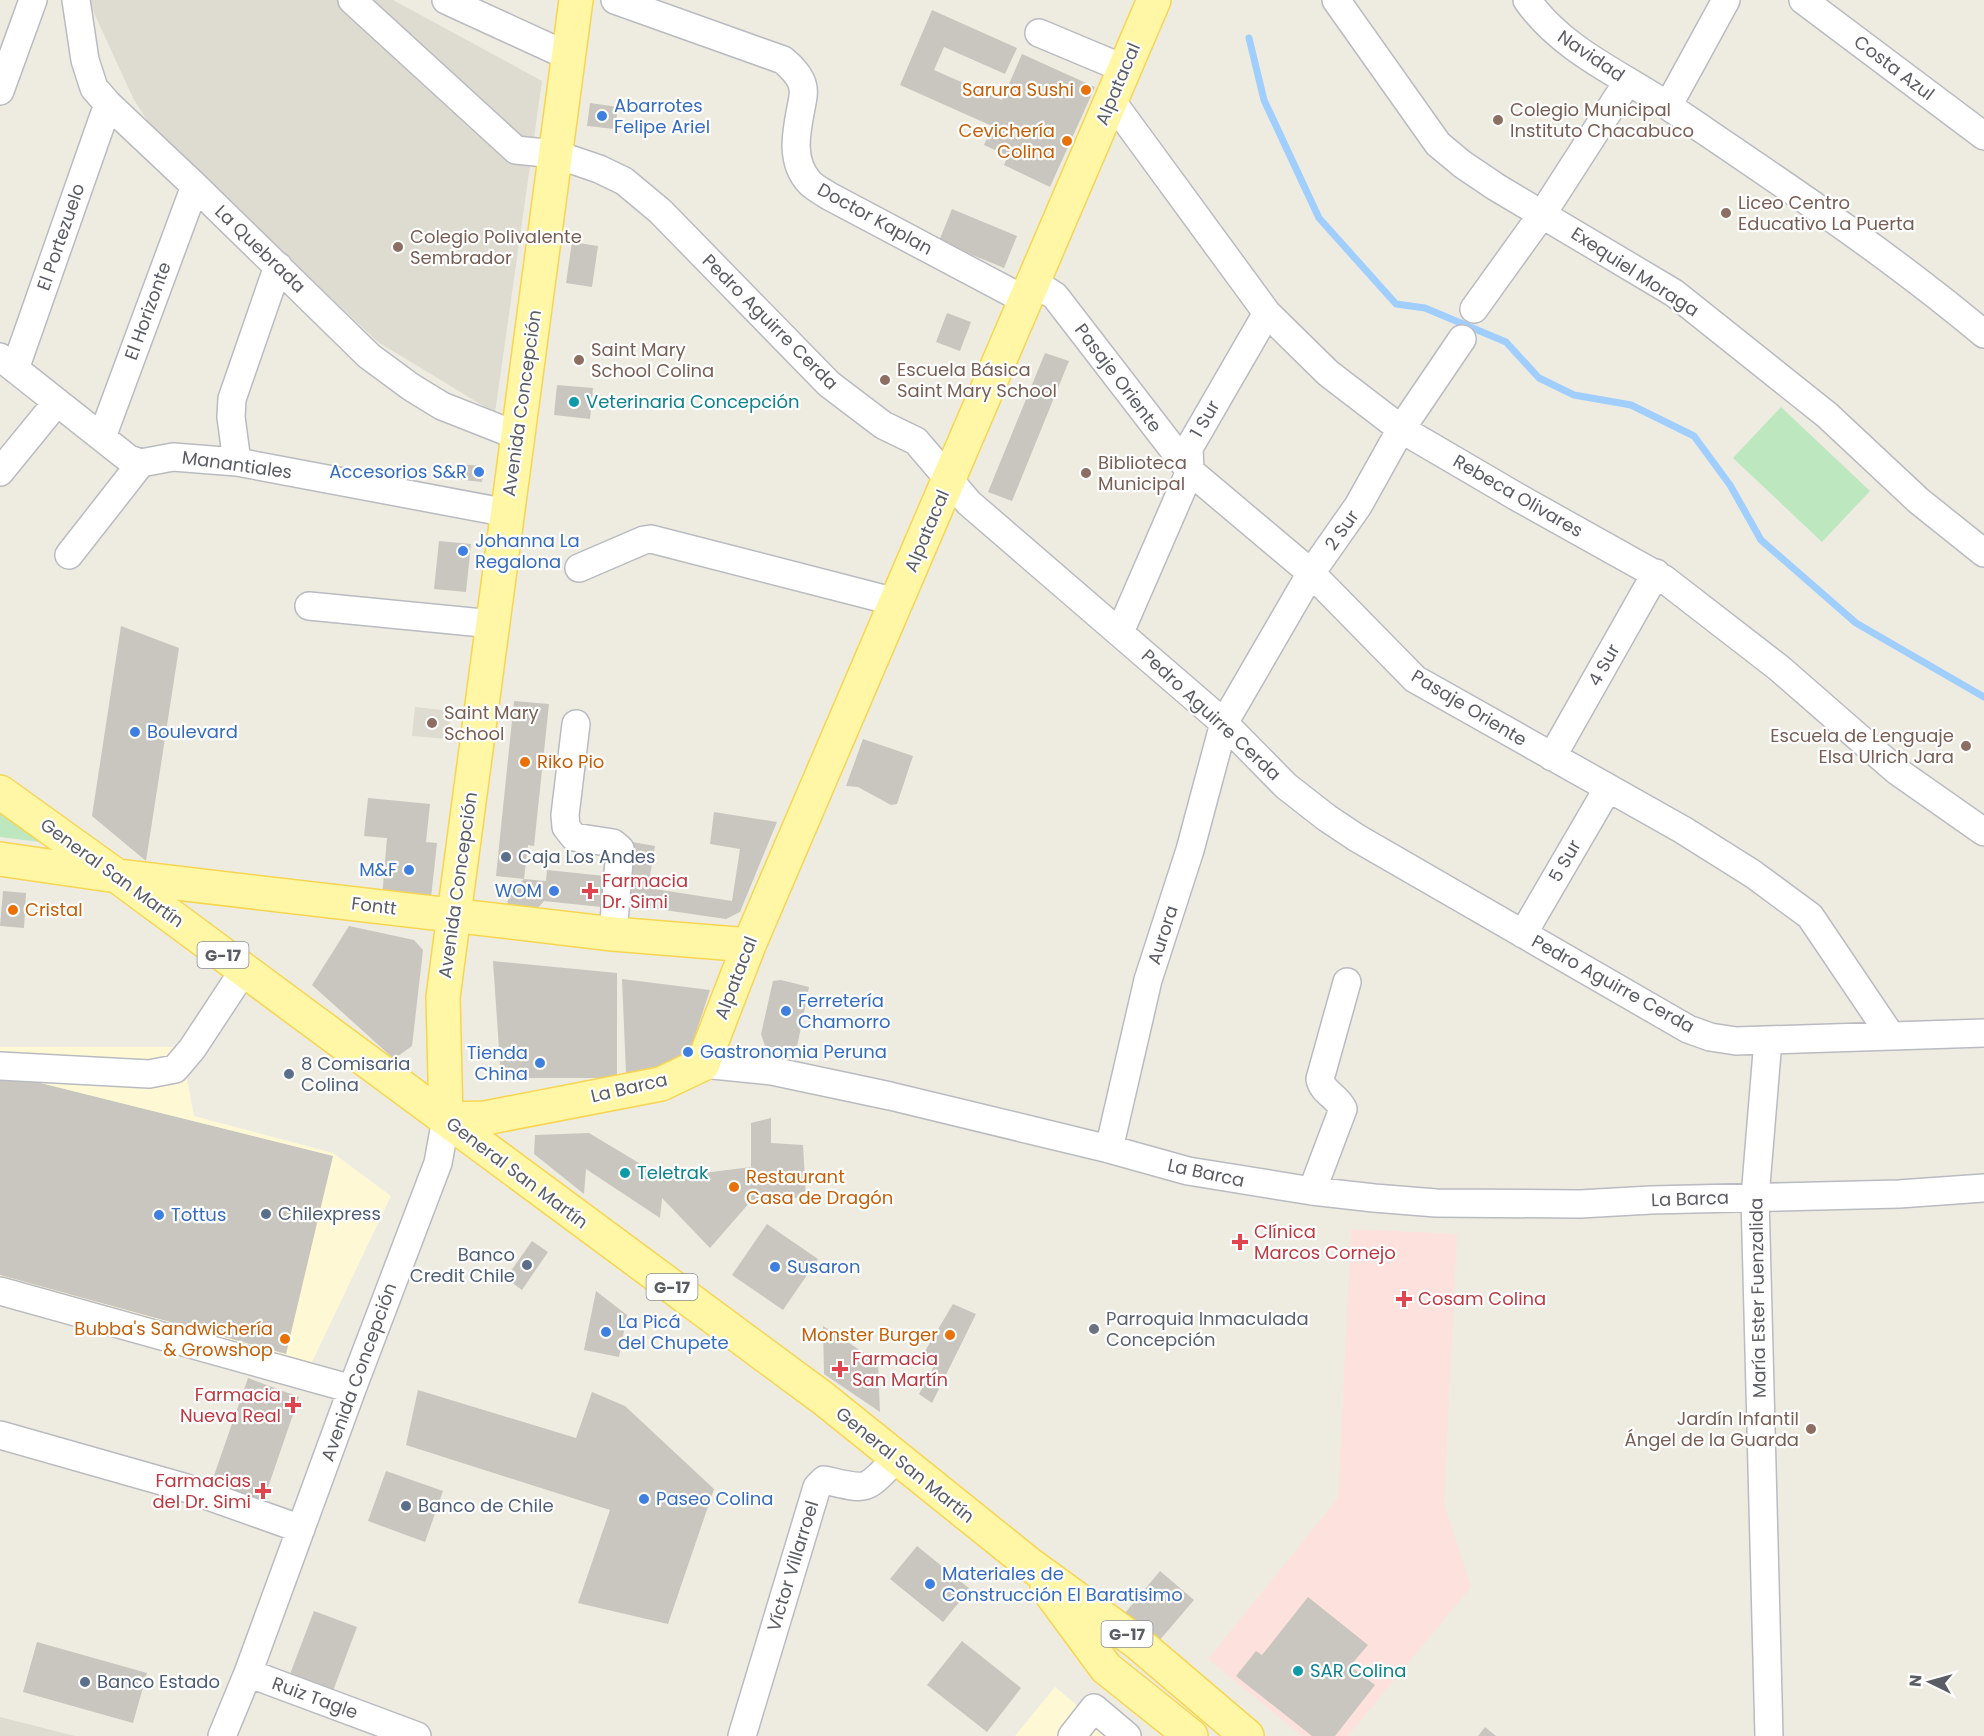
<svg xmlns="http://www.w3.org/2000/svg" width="1984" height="1736" font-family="Poppins,sans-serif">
  <rect width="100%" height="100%" fill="#eeece1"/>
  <path fill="#fff8d5" d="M0,1047H181L194,1116L333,1153L391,1196L301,1385L0,1304Z
    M1055,1687L1114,1736H1015Z"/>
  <path fill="#dedbd0" d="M88,0H393L542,81L495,413L378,342L155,132L134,100Z
    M415,707L451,711L448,739L412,736Z
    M0,1717L75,1736H0Z"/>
  <path fill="#fce1dc" d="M1351,1229L1457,1234L1444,1503L1471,1587L1348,1736H1302L1208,1659L1338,1498Z"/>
  <path fill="#bce7bf" d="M1781,407L1870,491L1822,542L1733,458Z
    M0,804L56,844L0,837Z"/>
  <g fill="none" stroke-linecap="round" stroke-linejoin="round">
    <path stroke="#a0ceff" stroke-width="7" d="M1249,38L1264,100L1319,218L1396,304L1425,308L1506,342L1539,378L1574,395L1631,405L1694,436L1730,485L1761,540L1856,623L1984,697"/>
  </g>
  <path fill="#c8c6be" d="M932,10L1017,48L1005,74L944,47L934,70L1002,100L1022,54L1095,87L1050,187L1004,165L1008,156L984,145L992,126L900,85Z
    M590,103L618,107L615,129L587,126Z
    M952,209L1017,236L1004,268L939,241Z
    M572,242L598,246L592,287L566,283Z
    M947,313L971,322L960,351L936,342Z
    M1045,353L1069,361L1012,501L988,492Z
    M557,385L593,388L590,419L554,415Z
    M456,464L484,466L482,482L454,479Z
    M439,541L471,544L466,592L434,589Z
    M121,626L179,648L146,861L92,816Z
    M514,701L549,704L534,846L528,845L524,879L546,881L547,870L605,876L601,907L544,901L537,909L507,905L509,893L524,879L496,876Z
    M863,739L913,756L897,804L891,805L858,787L846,786Z
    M368,798L430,804L426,842L437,843L431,898L382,897L387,838L364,836Z
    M714,812L777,822L740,912L726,919L623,904L632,842L655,846L648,888L732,901L740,849L710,844Z
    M3,891L26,893L24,928L0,926Z
    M349,926L414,940L423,950L412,1046L394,1059L312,985Z
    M493,961L617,973V1078H501Z
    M622,979L710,990L687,1060L626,1073Z
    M781,980L809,987L796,1052L765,1046L761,1034L773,981Z
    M0,1073L333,1156L286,1354L0,1275Z
    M771,1118V1143L803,1145L806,1197L751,1201L710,1248L662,1198L660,1218L586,1169L584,1194L534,1154L535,1135L589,1133L664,1178L751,1167V1123Z
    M767,1224L818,1259L783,1310L732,1275Z
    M532,1241L548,1252L522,1290L506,1278Z
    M596,1291L627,1315L619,1357L584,1350Z
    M953,1304L976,1314L932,1403L919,1394L935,1364L922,1356Z
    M823,1326L878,1362L880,1412L824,1374Z
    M248,1378L299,1397L263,1502L211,1484Z
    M418,1390L576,1438L592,1392L625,1406L714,1489L668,1624L578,1603L610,1510L406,1445Z
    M386,1471L443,1491L425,1542L368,1521Z
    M917,1546L970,1589L943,1622L890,1579Z
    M1160,1571L1194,1600L1159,1641L1125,1613Z
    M1308,1597L1368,1645L1350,1666L1375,1685L1335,1736H1312L1236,1676L1256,1651L1262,1655Z
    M314,1611L357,1627L333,1691L290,1674Z
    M962,1641L1021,1688L987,1732L927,1685Z
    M37,1642L147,1673L133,1723L23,1692Z
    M1485,1727L1496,1736H1478Z"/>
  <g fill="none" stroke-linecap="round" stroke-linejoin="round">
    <defs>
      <path id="minor" d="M76,0L85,60L94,88L108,104L195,186L369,356L411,387L442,406L518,436
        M352,0L516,150L555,154L599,169L624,181L660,211L829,384L883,425L916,441L969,503L1224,723L1286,786L1327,818L1357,838L1688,1029L1710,1037L1736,1041L1984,1033
        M446,0L568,56
        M615,0L783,60C790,66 797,72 801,81C805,90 803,98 801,108C796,133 790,162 810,183C815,188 823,192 829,196L1025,300
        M1336,0L1438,144L1462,164L1496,187L1674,293L1827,415L1919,501L1984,553
        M1527,0C1563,51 1621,74 1671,108C1777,180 1885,251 1984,334
        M1803,0L1984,136
        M1039,33L1125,69
        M0,91L33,0
        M1111,100L1267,313L1328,373L1401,429L1519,498L1664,579L1779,668L1897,771L1984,832
        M1668,106L1726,0
        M1033,282L1055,296L1190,471L1311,573L1415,679L1683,830L1753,874L1810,916L1891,1036
        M1474,309L1543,213L1628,81
        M0,357L129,459L141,463L173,457L237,462L508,513
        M15,369L108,104
        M102,437L195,186
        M237,462L231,417L232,399L278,266
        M0,472L57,402
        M69,555L141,463
        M579,568L644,540L651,539L896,602
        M309,606L493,624
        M1120,632L1190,471L1189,448L1267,313
        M576,724L565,815L566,827L574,837L613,843L620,849L613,934
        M1552,757L1656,573
        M1523,934L1608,788
        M1768,1040L1755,1197L1769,1736
        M703,1064L772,1071L890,1096L1109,1149L1188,1171L1312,1191L1374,1198L1436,1203L1580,1204L1651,1200L1899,1194L1984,1188
        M0,1066L149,1074L175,1069L192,1049L244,970
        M1109,1149L1148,980L1190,850L1224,723L1311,573L1358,506L1401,429L1462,339
        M1312,1191L1343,1109C1338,1097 1322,1092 1320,1079L1347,982
        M0,1291L352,1389
        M0,1435L183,1487L301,1529
        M248,1673L417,1736
        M222,1736L248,1673L352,1389L438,1163L446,1119
        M742,1736L817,1487L824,1480C870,1490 863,1492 896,1459
        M1072,1736L1094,1708L1127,1736"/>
      <path id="major" d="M0,792L117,876L824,1399L1028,1563L1139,1644L1247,1736
        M0,859L117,876L613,934L749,945
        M446,1119L485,1118L661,1084L703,1064L749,945L1154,0
        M446,1119L443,997L576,0
        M1047,1588L1106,1668L1191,1736"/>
    </defs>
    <use href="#minor" stroke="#b9bbc1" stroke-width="30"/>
    <use href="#major" stroke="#f7d551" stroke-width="36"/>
    <use href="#minor" stroke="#fff" stroke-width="27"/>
    <use href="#major" stroke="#fff7a5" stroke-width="33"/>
  </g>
  <g fill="#e8710a" stroke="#fff" stroke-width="2">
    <circle cx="1086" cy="90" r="6"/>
    <circle cx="1067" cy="141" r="6"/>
    <circle cx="525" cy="762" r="6"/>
    <circle cx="13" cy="910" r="6"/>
    <circle cx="734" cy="1187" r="6"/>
    <circle cx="950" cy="1335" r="6"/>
    <circle cx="285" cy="1339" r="6"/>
  </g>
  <g fill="#3f7fe0" stroke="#fff" stroke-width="2">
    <circle cx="602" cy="116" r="6"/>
    <circle cx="479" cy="472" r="6"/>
    <circle cx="463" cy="551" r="6"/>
    <circle cx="135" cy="732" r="6"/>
    <circle cx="409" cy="870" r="6"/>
    <circle cx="554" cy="891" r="6"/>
    <circle cx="786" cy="1011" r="6"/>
    <circle cx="688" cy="1052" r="6"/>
    <circle cx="540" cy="1063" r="6"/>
    <circle cx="159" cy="1215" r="6"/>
    <circle cx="775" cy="1267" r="6"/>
    <circle cx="606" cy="1332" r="6"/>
    <circle cx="644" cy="1499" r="6"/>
    <circle cx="930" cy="1584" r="6"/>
  </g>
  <g fill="#8d6e63" stroke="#fff" stroke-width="2">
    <circle cx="1498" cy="120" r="6"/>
    <circle cx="1726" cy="213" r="6"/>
    <circle cx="398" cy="247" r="6"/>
    <circle cx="579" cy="360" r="6"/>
    <circle cx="885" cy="380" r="6"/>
    <circle cx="1086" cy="473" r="6"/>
    <circle cx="432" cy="723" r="6"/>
    <circle cx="1966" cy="746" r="6"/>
    <circle cx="1811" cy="1429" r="6"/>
  </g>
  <g fill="#0f9aa8" stroke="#fff" stroke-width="2">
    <circle cx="574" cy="402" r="6"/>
    <circle cx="625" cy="1173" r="6"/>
    <circle cx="1298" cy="1671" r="6"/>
  </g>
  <g fill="#5c6f8a" stroke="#fff" stroke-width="2">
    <circle cx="506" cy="857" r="6"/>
    <circle cx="289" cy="1074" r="6"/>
    <circle cx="266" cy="1214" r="6"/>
    <circle cx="527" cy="1265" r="6"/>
    <circle cx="406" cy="1506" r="6"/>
    <circle cx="85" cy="1682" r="6"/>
  </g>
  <g fill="#e0444e" stroke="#fff" stroke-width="2">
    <path d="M587 882h6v6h6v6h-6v6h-6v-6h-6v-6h6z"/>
    <path d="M1237 1233h6v6h6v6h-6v6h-6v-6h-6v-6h6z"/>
    <path d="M1401 1290h6v6h6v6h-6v6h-6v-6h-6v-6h6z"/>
    <path d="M837 1360h6v6h6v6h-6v6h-6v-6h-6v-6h6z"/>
    <path d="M290 1396h6v6h6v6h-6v6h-6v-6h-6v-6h6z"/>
    <path d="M260 1482h6v6h6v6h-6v6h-6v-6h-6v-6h6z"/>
  </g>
  <circle fill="#6b7280" stroke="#fff" stroke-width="2" cx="1094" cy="1329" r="6"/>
  <g text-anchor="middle" stroke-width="4.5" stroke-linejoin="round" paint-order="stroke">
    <g fill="#fff" stroke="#8c8e92" stroke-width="1.5">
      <rect x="197.5" y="942" width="51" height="26" rx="4.5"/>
      <rect x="646.5" y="1274" width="51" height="26" rx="4.5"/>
      <rect x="1101.5" y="1621" width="51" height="26" rx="4.5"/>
    </g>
    <g font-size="16" font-weight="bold" fill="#5a5d63">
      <text x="223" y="961">G-17</text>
      <text x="672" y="1293">G-17</text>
      <text x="1127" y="1640">G-17</text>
    </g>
    <g font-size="18" fill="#5a5d63" stroke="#fff">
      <text transform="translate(1591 56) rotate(34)" y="6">Navidad</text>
      <text transform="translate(1894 68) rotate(37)" y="6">Costa Azul</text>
      <text transform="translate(1118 84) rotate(-67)" y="6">Alpatacal</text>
      <text transform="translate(875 219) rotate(29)" y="6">Doctor Kaplan</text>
      <text transform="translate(61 237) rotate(-71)" y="6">El Portezuelo</text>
      <text transform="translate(260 249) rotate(44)" y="6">La Quebrada</text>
      <text transform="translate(1635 272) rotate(33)" y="6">Exequiel Moraga</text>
      <text transform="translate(148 311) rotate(-70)" y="6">El Horizonte</text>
      <text transform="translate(770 322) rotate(45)" y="6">Pedro Aguirre Cerda</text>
      <text transform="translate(1118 378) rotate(53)" y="6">Pasaje Oriente</text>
      <text transform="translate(522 403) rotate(-82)" y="6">Avenida Concepción</text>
      <text transform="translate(1205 419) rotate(-60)" y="6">1 Sur</text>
      <text transform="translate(237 465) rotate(8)" y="6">Manantiales</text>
      <text transform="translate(1518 496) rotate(30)" y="6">Rebeca Olivares</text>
      <text transform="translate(1342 530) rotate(-55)" y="6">2 Sur</text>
      <text transform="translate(927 531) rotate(-67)" y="6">Alpatacal</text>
      <text transform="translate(1604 665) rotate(-61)" y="6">4 Sur</text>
      <text transform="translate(1469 708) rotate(31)" y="6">Pasaje Oriente</text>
      <text transform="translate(1211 715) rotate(43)" y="6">Pedro Aguirre Cerda</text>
      <text transform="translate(1565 861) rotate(-60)" y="6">5 Sur</text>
      <text transform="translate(112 873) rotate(36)" y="6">General San Martín</text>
      <text transform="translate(458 885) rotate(-82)" y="6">Avenida Concepción</text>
      <text transform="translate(374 906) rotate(7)" y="6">Fontt</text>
      <text transform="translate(1163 935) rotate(-72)" y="6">Aurora</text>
      <text transform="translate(736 978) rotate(-69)" y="6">Alpatacal</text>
      <text transform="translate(1613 984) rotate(29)" y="6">Pedro Aguirre Cerda</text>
      <text transform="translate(629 1088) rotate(-13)" y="6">La Barca</text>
      <text transform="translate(517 1173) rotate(37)" y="6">General San Martín</text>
      <text transform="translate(1206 1173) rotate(12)" y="6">La Barca</text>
      <text transform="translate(1690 1199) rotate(-2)" y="6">La Barca</text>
      <text transform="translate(1758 1298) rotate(-91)" y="6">María Ester Fuenzalida</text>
      <text transform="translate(359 1372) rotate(-70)" y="6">Avenida Concepción</text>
      <text transform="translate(905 1465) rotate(39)" y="6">General San Martín</text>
      <text transform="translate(793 1566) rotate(-73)" y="6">Víctor Villarroel</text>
      <text transform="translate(315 1698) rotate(20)" y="6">Ruiz Tagle</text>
    </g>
    <g font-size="18" fill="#c56008" stroke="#fff" text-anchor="end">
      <text x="1074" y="96">Sarura Sushi</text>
      <text x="1055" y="137">Cevichería<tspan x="1055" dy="21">Colina</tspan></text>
      <text x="537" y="768" text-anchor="start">Riko Pio</text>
      <text x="25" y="916" text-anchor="start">Cristal</text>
      <text x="746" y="1183" text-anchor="start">Restaurant<tspan x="746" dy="21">Casa de Dragón</tspan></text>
      <text x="273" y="1335">Bubba's Sandwichería<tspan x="273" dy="21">&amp; Growshop</tspan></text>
      <text x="938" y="1341">Monster Burger</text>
    </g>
    <g font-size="18" fill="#366cbe" stroke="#fff" text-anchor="start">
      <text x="614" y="112">Abarrotes<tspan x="614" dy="21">Felipe Ariel</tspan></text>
      <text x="467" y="478" text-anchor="end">Accesorios S&amp;R</text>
      <text x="475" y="547">Johanna La<tspan x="475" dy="21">Regalona</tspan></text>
      <text x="147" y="738">Boulevard</text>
      <text x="397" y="876" text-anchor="end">M&amp;F</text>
      <text x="542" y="897" text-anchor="end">WOM</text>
      <text x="798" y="1007">Ferretería<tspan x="798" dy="21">Chamorro</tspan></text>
      <text x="700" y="1058">Gastronomia Peruna</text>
      <text x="528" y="1059" text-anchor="end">Tienda<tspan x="528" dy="21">China</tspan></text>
      <text x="171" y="1221">Tottus</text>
      <text x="787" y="1273">Susaron</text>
      <text x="618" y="1328">La Picá<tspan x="618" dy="21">del Chupete</tspan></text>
      <text x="656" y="1505">Paseo Colina</text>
      <text x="942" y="1580">Materiales de<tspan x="942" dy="21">Construcción El Baratisimo</tspan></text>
    </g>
    <g font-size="18" fill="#785e54" stroke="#fff" text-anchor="start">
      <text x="1510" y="116">Colegio Municipal<tspan x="1510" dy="21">Instituto Chacabuco</tspan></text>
      <text x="1738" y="209">Liceo Centro<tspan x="1738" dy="21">Educativo La Puerta</tspan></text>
      <text x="410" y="243">Colegio Polivalente<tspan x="410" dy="21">Sembrador</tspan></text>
      <text x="591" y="356">Saint Mary<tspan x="591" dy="21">School Colina</tspan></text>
      <text x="897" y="376">Escuela Básica<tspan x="897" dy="21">Saint Mary School</tspan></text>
      <text x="1098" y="469">Biblioteca<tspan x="1098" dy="21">Municipal</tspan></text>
      <text x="444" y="719">Saint Mary<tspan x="444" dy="21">School</tspan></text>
      <text x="1954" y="742" text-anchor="end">Escuela de Lenguaje<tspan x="1954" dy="21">Elsa Ulrich Jara</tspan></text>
      <text x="1799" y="1425" text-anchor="end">Jardín Infantil<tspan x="1799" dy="21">Ángel de la Guarda</tspan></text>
    </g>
    <g font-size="18" fill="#0d838f" stroke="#fff" text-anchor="start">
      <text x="586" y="408">Veterinaria Concepción</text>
      <text x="637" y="1179">Teletrak</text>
      <text x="1310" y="1677">SAR Colina</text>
    </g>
    <g font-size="18" fill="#4e5e75" stroke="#fff" text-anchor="start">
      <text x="518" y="863">Caja Los Andes</text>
      <text x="301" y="1070">8 Comisaria<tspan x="301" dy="21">Colina</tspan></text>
      <text x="278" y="1220">Chilexpress</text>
      <text x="515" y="1261" text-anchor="end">Banco<tspan x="515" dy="21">Credit Chile</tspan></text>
      <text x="418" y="1512">Banco de Chile</text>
      <text x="97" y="1688">Banco Estado</text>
    </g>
    <g font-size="18" fill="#be3a42" stroke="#fff" text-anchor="start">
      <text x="602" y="887">Farmacia<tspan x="602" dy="21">Dr. Simi</tspan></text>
      <text x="1254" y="1238">Clínica<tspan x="1254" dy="21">Marcos Cornejo</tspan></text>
      <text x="1418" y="1305">Cosam Colina</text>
      <text x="852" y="1365">Farmacia<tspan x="852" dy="21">San Martín</tspan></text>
      <text x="281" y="1401" text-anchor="end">Farmacia<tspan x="281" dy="21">Nueva Real</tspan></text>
      <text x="251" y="1487" text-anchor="end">Farmacias<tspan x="251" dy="21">del Dr. Simi</tspan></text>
    </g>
    <g font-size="18" fill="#5b616d" stroke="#fff" text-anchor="start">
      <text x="1106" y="1325">Parroquia Inmaculada<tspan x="1106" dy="21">Concepción</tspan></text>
    </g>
  </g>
  <g transform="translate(1930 1682) rotate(275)" stroke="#ffffff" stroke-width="4.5" paint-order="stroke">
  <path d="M0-4.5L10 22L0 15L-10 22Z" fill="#5a5d63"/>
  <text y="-9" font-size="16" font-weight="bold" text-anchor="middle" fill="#5a5d63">N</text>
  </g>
</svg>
